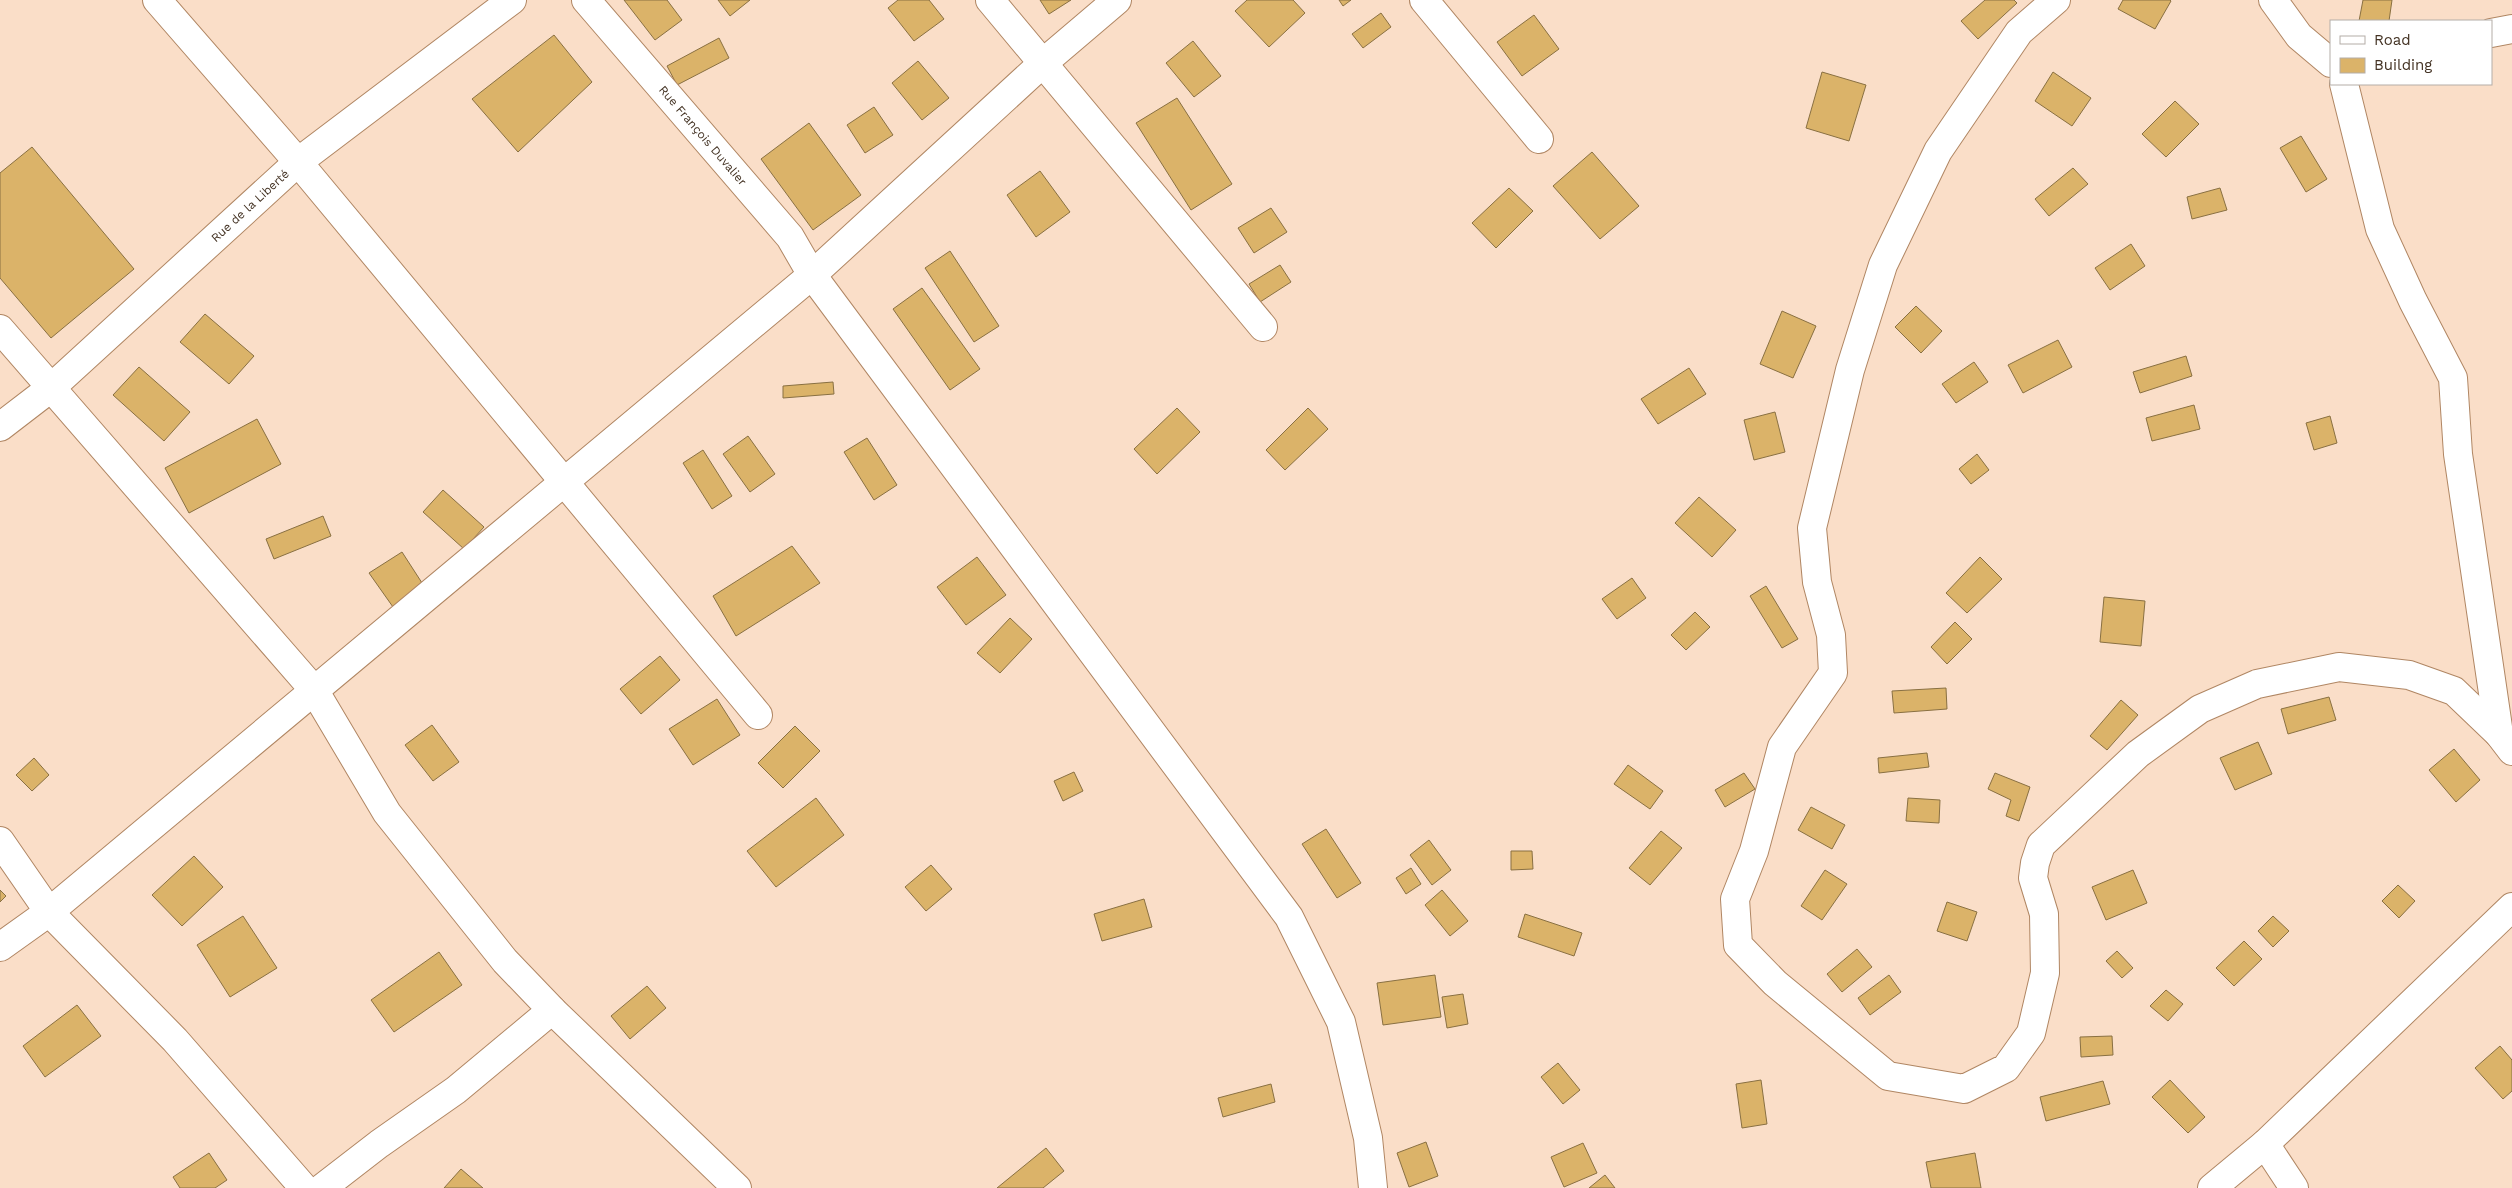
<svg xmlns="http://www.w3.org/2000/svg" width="2512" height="1188" font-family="'Work Sans',sans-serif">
  <rect width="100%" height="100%" fill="#fadec8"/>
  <path fill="#dbb369" stroke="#897042" d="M624,0H667L682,20L655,40Z
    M718,0H750L730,16Z
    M898,0H929L944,19L914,41L888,8Z
    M1040,0H1071L1049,14Z
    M1247,0H1293L1305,13L1269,47L1235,11Z
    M1339,0H1351L1343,6Z
    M1985,0H2014L2017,3L1978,39L1961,21Z
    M2123,0H2170L2171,1L2155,29L2118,9Z
    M2363,0H2392L2389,21H2359Z
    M1381,13L1391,27L1363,48L1352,34Z
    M1534,15L1559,49L1522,76L1497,42Z
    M554,35L592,82L518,152L472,99Z
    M719,38L729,58L677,85L667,66Z
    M1193,41L1221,76L1194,97L1166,63Z
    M918,61L949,98L922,120L892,83Z
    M1822,72L1866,85L1849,141L1806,128Z
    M2053,72L2091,98L2072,126L2035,101Z
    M1177,98L1232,184L1191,210L1136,123Z
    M2175,101L2199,124L2166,157L2142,134Z
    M874,107L893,135L865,153L847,125Z
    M809,123L861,195L813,230L761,159Z
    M2301,136L2327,179L2306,192L2280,148Z
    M32,147L134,269L51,338L0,278V173Z
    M1592,152L1639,206L1600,239L1553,186Z
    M2073,168L2088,184L2049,216L2035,199Z
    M1040,171L1070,212L1036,237L1007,195Z
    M1509,188L1533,211L1496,248L1472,223Z
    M2220,188L2227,210L2192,219L2187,197Z
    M1271,208L1287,232L1254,253L1238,228Z
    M2131,244L2145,266L2110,290L2095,268Z
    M950,251L999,326L974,342L925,268Z
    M1280,265L1291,282L1260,302L1249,284Z
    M922,288L980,369L950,390L893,309Z
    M1916,306L1942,331L1921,353L1895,327Z
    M1782,311L1816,326L1793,378L1760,364Z
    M205,314L254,356L229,384L180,342Z
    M2058,340L2072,367L2023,393L2008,365Z
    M2186,356L2192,376L2140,393L2133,372Z
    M1974,362L1988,382L1956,403L1942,384Z
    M139,367L190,412L164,441L113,395Z
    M1689,368L1706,394L1658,424L1641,399Z
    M833,382L834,394L783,398V386Z
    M2194,405L2200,429L2152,441L2146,418Z
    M1177,408L1200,432L1157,474L1134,449Z
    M1308,408L1328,429L1285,470L1266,450Z
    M1775,412L1785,452L1754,460L1744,420Z
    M2330,416L2337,443L2314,450L2306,423Z
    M257,419L281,464L189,513L165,468Z
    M748,436L775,474L750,492L723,454Z
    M867,438L897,485L874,500L844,452Z
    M703,450L732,496L712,509L683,463Z
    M1977,454L1989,470L1971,484L1959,469Z
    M443,490L484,527L464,549L423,512Z
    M1699,497L1736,530L1712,557L1675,523Z
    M323,516L331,536L274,559L266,539Z
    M792,546L820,583L736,636L713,596Z
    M402,552L424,586L393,607L369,573Z
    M977,557L1006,595L966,625L937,587Z
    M1980,557L2002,579L1967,613L1946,593Z
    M1632,578L1646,598L1617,619L1602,599Z
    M1766,586L1798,639L1782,648L1750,596Z
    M2104,597L2145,601L2141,646L2100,642Z
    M1695,612L1710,627L1686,650L1671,635Z
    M1010,618L1032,639L1000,673L977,653Z
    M1955,622L1972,639L1947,664L1931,647Z
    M660,656L680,680L641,714L620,689Z
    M1946,688L1947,709L1894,713L1892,691Z
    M2329,697L2336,720L2288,734L2281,709Z
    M717,699L740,735L693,765L669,729Z
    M2121,700L2138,715L2107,750L2090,736Z
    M432,725L459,762L433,781L405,745Z
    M795,726L820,751L783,788L758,763Z
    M2258,742L2272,774L2235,790L2220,758Z
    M2454,749L2480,780L2456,802L2429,770Z
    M1927,753L1929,767L1879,773L1878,758Z
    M34,758L49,775L32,791L16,775Z
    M1628,765L1663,791L1650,809L1614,784Z
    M1074,772L1083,791L1063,801L1054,781Z
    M1744,773L1755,789L1725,807L1715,790Z
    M1995,773L2030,787L2019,821L2006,816L2011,800L1988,789Z
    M816,798L844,835L776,887L747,851Z
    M1908,798L1940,800L1939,823L1906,821Z
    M1811,807L1845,825L1832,849L1798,830Z
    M1326,829L1361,883L1337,898L1302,844Z
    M1661,831L1682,848L1650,885L1629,868Z
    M1429,840L1451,870L1432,885L1410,855Z
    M1511,851H1532L1533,869L1511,870Z
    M194,856L223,887L182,926L152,895Z
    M931,865L952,889L926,911L905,887Z
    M1411,868L1421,884L1406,894L1396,878Z
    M1825,870L1847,884L1822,920L1801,906Z
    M2133,870L2147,903L2106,920L2092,887Z
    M2398,885L2415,901L2399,918L2382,901Z
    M0,890L6,896L0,902Z
    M1442,890L1468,921L1450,936L1425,905Z
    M1144,899L1152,927L1102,941L1094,914Z
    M1947,902L1977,912L1967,941L1937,931Z
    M1525,914L1582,933L1574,956L1518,937Z
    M243,916L277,968L230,997L197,945Z
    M2273,916L2289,931L2273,947L2258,931Z
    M2244,941L2262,959L2234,986L2216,968Z
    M1857,949L1872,967L1842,992L1827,974Z
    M2117,951L2133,968L2122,978L2106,961Z
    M439,952L462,985L394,1032L371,1000Z
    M1435,975L1441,1017L1383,1025L1377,983Z
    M1889,975L1901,992L1870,1015L1858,998Z
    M647,986L666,1008L630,1039L611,1016Z
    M2166,990L2183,1004L2168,1021L2150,1006Z
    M1463,994L1468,1024L1447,1028L1442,997Z
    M77,1005L101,1036L45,1077L23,1046Z
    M2112,1036L2113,1055L2081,1057L2080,1037Z
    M2500,1046L2512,1060V1091L2503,1099L2475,1068Z
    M1558,1063L1580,1090L1563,1104L1541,1077Z
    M1761,1080L1767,1124L1742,1128L1736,1084Z
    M2170,1080L2205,1117L2188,1133L2152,1097Z
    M2103,1081L2110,1104L2046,1121L2040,1097Z
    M1271,1084L1275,1102L1223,1117L1218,1098Z
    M1426,1142L1438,1176L1409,1187L1397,1153Z
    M1583,1143L1597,1173L1564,1187L1551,1157Z
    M1046,1148L1064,1171L1043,1188H997Z
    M209,1153L227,1180L215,1188H180L173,1177Z
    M1975,1153L1981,1188H1931L1926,1162Z
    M461,1169L483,1188H444Z
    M1605,1175L1615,1188H1589Z"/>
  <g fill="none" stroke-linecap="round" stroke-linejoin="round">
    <defs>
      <g id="minor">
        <path d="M157,0L298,162L758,715"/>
        <path d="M990,0L1263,327"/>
        <path d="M1424,0L1539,139"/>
        <path d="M2056,0L2019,32L1938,151L1883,265L1850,370L1812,528L1817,582L1831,635L1833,673L1782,747L1754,851L1735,899L1738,945L1775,983L1888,1076L1964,1089L2006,1068L2031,1033L2045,973L2044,914L2033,878L2035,863L2041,845L2138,754L2200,709L2257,684L2339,667L2409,675L2454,691L2499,734L2512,751"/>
        <path d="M2273,0L2299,36L2331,63"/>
        <path d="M2491,33L2512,29"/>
        <path d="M2344,84L2380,229L2413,301L2453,378L2458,454L2499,734"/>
        <path d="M0,329L314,690L387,813L505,961L552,1010L456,1090L379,1144L322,1188"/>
        <path id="s1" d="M0,427L52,387L298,162L512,0"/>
        <path d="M0,841L49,912L175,1040L304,1188"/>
        <path d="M0,947L49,912L812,275L1043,63L1117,0"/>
        <path d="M552,1010L737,1188"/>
        <path d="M2265,1144L2294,1188"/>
        <path d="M2212,1188L2265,1144L2512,907"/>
      </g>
      <g id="tertiary">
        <path id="s2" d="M586,0L790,237L812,275L1289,917L1341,1022L1368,1138L1373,1188"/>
      </g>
    </defs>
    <use href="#minor" stroke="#b08663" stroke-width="30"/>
    <use href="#tertiary" stroke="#b08663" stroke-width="30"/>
    <use href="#minor" stroke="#fff" stroke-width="28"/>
    <use href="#tertiary" stroke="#fff" stroke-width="28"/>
  </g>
  <g text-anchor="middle" stroke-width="4" stroke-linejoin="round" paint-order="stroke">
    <g font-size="12" fill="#433223" stroke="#fff">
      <text dy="4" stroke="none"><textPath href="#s2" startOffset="179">Rue François Duvalier</textPath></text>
      <text dy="4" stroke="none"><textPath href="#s1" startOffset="334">Rue de la Liberté</textPath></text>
    </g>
  </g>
  <rect x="2330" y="20" width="162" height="65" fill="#ffffff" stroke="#b4ada7"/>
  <rect x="2340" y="36" width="25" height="8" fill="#ffffff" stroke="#b4ada7"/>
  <text x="2374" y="45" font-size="15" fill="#433223">Road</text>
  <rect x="2340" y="58" width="25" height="15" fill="#dbb369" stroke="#b4ada7"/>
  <text x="2374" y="70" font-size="15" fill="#433223">Building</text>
</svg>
